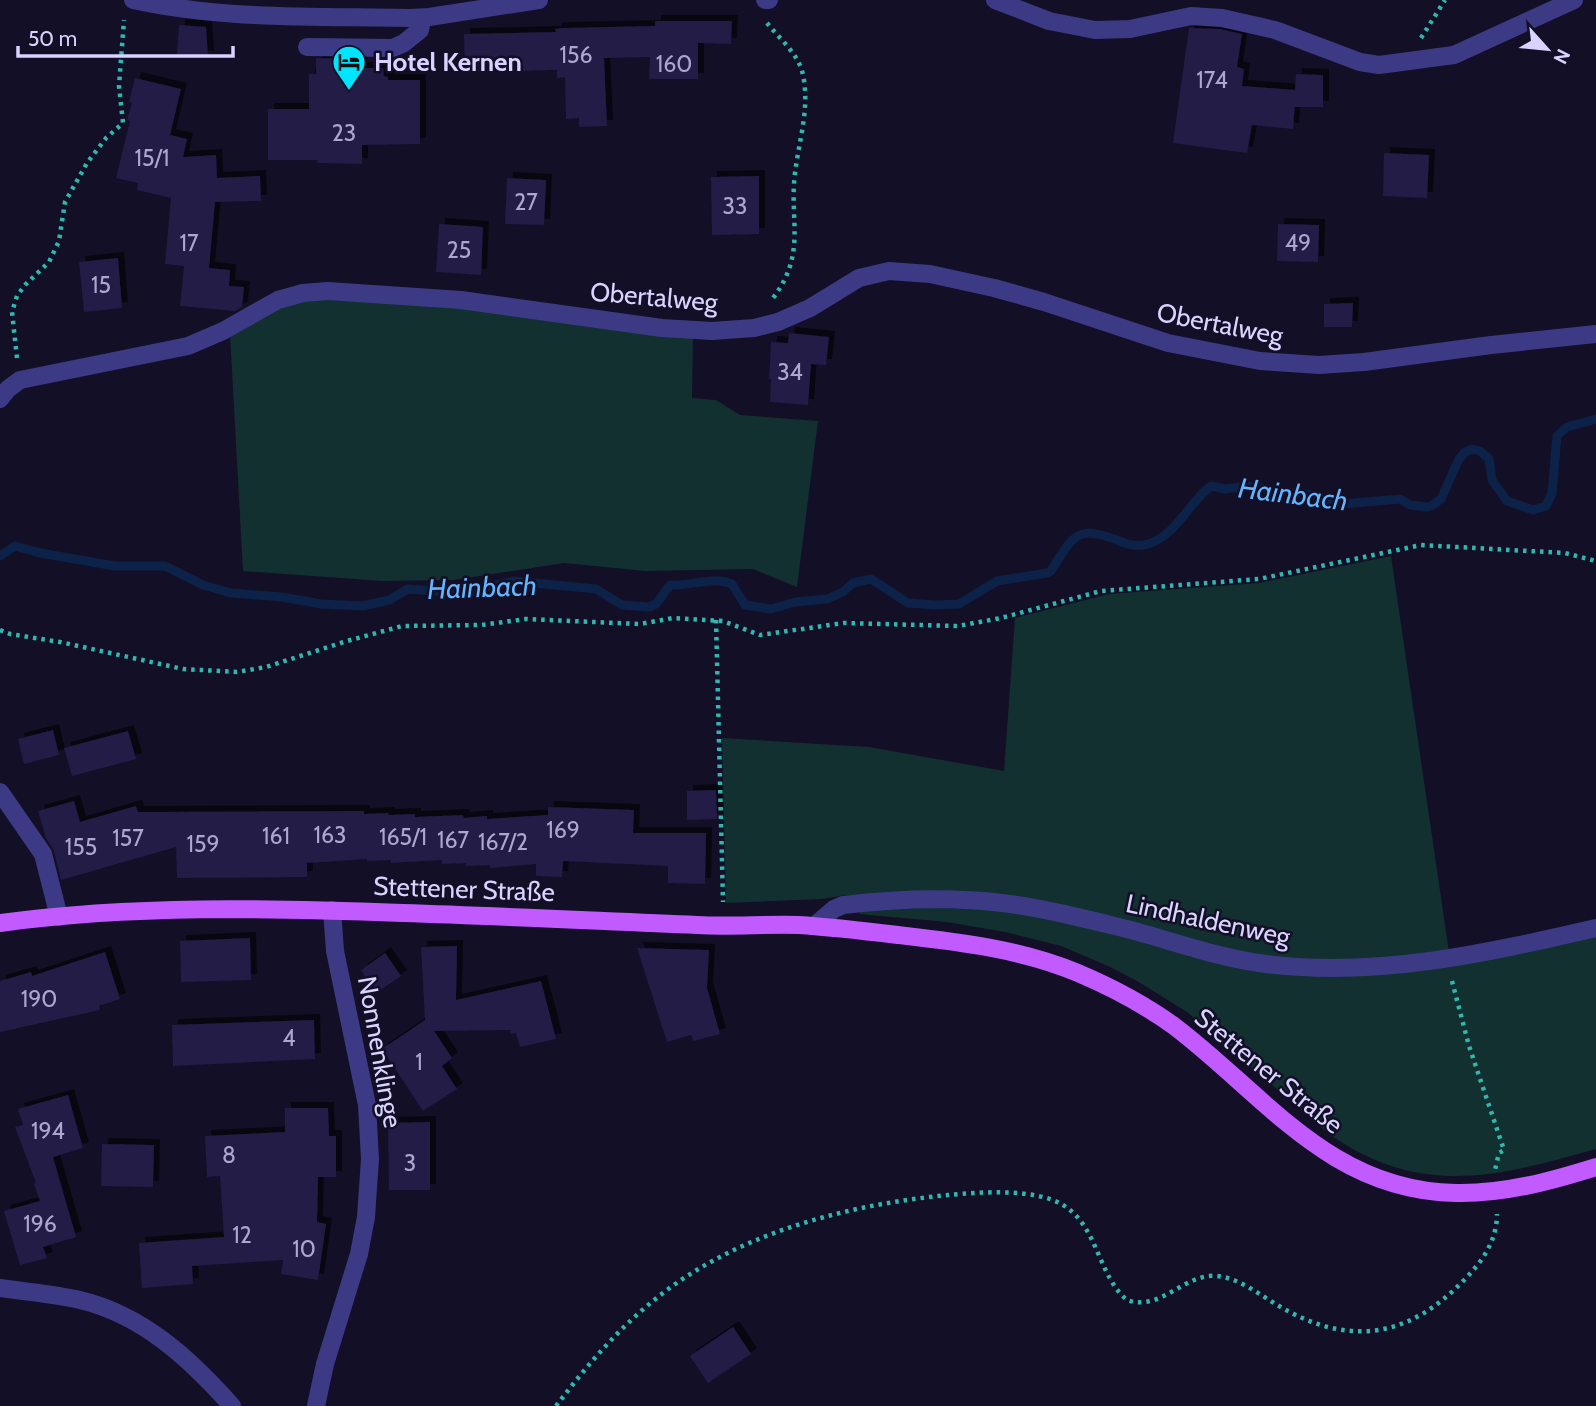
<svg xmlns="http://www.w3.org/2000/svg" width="1596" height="1406" font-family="Cabin,sans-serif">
  <defs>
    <filter id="shadow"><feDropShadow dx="6" dy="-6" stdDeviation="0" flood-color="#0009"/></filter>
  </defs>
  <rect width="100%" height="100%" fill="#130f26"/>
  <path fill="#12302f" d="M303,298L454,308L693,337L692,398L716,400L740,415L818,421L797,587L753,569L645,571L564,563L454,580L382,581L243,571L230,335L276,308Z
    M1391,556L1449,952L1383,960H1306L1253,955L1090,914L877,895H846L822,899L726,903L722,738L869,747L1004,771L1015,618L1109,594L1259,583Z
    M933,908L998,910L1042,917L1291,972L1596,934V1149C1496,1177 1421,1198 1329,1134L1187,1012L1137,981L1108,966L1061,946L1005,932L947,922L859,914L860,912L872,909Z"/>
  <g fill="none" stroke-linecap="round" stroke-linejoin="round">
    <path stroke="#0c2248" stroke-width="9" d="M0,556L15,546L40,553L115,566H165L203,585L231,593L282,597L321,604L363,606L389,600L408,589L461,593L514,581L596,589L622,605L649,607L656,604L670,585C692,586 711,576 732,584L745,605L771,609L795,602L827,599L843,592L853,583L871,579L908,603L935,605L959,604L997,581L1047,573L1051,571C1074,534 1077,524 1122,542C1130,545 1140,547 1148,544C1176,536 1189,502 1211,486L1226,489L1247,486L1312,495L1343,504L1400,499L1410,505L1427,507L1431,506L1441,499L1459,459L1465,452L1472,449L1480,451L1489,459L1492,480L1507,501L1533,510L1546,506L1552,493L1557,436L1567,427L1596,419"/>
  </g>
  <path fill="#241b47" filter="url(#shadow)" d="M655,21H732L731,44L698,43V79H649L650,57L604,58L607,126L579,127V118L566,119L565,77L557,78V70L465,72L464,34L556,32L555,29L564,28L655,26Z
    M179,25L206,27L208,57L177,54Z
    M1189,28L1220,29L1242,34L1237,67L1244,69L1242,86L1295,90L1296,74L1323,75V107H1294L1295,103L1293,129L1252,125L1247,153L1173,143Z
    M316,58L361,59V68H383L384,76L388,77V80H420V144L362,145V164L318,163L317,160H268V109H309V74H316Z
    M135,78L181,89L170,135L187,139L183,157L216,155L217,178L260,176L261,201L215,202L209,268L230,270L229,286L244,287L242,307L235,311L180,306L184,266L165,264L171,198L137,190L138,183L116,178L130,121L127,120L132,103L129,102Z
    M1384,153L1429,155L1427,198L1383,196Z
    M759,176V234L712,235L711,177Z
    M507,178L546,180L544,225L505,224Z
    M439,224L483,227L481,275L436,272Z
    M1278,224L1319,225L1318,262L1277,261Z
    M118,258L122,308L84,312L79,262Z
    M1353,303L1352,327H1324V304Z
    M789,333L829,337L826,365L811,364L808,405L770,402L771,379H769L771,342L788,343Z
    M53,730L59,755L24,764L18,739Z
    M128,731L136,759L72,776L64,748Z
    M716,790L717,819L687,820V791Z
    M74,801L80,822L136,806L138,812L364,811V814L388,813L389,815L415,814V817L463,815L464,818L487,816V819L548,815V807L634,810L633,833H706L705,884L668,883V866L563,861L562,877L536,876V864L490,868V865L466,866V863L442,864V860L391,863V860L367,861V859L307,863V877L177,878L176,847L61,880L54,851L46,838L38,811Z
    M250,938L251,980L181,982L180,941Z
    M457,946L456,1000L541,981L556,1039L520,1047L516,1033L511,1034L510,1030L434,1031L452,1058L442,1066L457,1089L423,1111L382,1049L425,1020L421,947Z
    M637,948L709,950L707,988L720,1034L693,1041L691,1035L667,1042Z
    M105,952L120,999L99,1006L100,1010L0,1032V981L31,972L32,976Z
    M385,953L401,976L376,993L361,970Z
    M314,1020L315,1059L173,1066L172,1025Z
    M68,1095L83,1148L53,1157L76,1237L43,1247L47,1258L20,1265L4,1211L40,1201L34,1184L36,1183L15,1127L23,1125L18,1109Z
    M285,1108H328L329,1136H336V1177H318L317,1222L326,1224L318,1280L281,1274L283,1260L192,1266L193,1284L142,1288L139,1243L224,1237L220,1176L207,1177L205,1136L285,1132Z
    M430,1122V1190H389L388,1123Z
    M102,1144L154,1145L153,1187L101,1186Z
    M733,1327L751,1354L708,1383L690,1356Z"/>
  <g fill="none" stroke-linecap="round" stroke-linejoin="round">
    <path stroke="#2fb8b0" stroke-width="4.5" stroke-dasharray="3.5 5" stroke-linecap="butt" d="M767,23C779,38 797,53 802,71C811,105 799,140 795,173C789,221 807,253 773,298
      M1421,38L1445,0
      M17,358L12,312L17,296L25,285L49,262L59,241L65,202L87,163L106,138L123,123L119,86L124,20
      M716,620L723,902
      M0,630L10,634L60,642L183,669L237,672L266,667L347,641L402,626L481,625L526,619L640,624L673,618L723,621L760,635L844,623L958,626L1001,618L1101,591L1259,579L1421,545L1565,553L1596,561
      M1452,981L1469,1046L1504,1150L1499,1153L1495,1170
      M556,1406C585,1368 616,1331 653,1301C734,1234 845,1205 948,1195C981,1192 1035,1188 1063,1205C1098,1226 1098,1276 1127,1300C1161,1312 1184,1273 1217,1276C1239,1278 1260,1295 1279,1306C1342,1343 1399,1341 1454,1290C1476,1269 1497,1246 1497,1214"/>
    <path stroke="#3d3a85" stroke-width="18" d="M133,0C224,20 318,16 410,18L429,17L539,0
      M765,0H769
      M995,0L1049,21L1095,30L1130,29L1191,16L1222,18L1275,30L1360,62L1379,65L1454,55L1574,0
      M307,47L393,48L404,43L420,30L422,18
      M0,399L8,389L20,380L188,346L223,331L278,300L303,293L328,291L461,300L662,328L712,331L754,328L778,322L810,308L859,278L889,271L930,274L994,288L1044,302L1168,343L1260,361L1319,365L1364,362L1491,345L1596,334
      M0,792L43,854L59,917
      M814,926L834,909L843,905C895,899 951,897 1002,903C1044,908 1086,919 1127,929C1173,941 1218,958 1266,964C1378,978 1487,953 1596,928
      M0,1288C26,1292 54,1294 80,1300C143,1315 190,1359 232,1406
      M316,1406L325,1364L359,1254L366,1217L370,1159L367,1105L335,951L332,910"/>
    <path stroke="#c25bff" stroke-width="18" d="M0,923C133,905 269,908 403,913C501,916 599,921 697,925C730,927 764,924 798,925C831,927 865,931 898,935C959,942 1021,949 1078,973C1111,987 1145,1005 1174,1026C1265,1095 1330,1191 1456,1193C1504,1194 1551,1181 1596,1167"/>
  </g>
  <defs>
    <symbol id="hotel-pin" viewBox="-11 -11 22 30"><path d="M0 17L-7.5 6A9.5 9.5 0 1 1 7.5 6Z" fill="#00e5ff" stroke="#130f26"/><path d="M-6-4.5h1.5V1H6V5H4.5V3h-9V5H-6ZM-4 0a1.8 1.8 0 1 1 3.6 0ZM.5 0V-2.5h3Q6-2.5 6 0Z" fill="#111"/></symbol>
  </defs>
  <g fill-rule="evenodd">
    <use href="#hotel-pin" x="330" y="43" width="38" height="52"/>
  </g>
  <g text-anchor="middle" stroke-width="5" stroke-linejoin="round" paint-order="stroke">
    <g font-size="23" fill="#aca6d1">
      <text x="576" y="63">156</text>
      <text x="674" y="72">160</text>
      <text x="1212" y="88">174</text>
      <text x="344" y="141">23</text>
      <text x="152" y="166">15/1</text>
      <text x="526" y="210">27</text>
      <text x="735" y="214">33</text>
      <text x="189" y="251">17</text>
      <text x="1298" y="251">49</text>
      <text x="459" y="258">25</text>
      <text x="101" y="293">15</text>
      <text x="790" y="380">34</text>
      <text x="563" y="838">169</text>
      <text x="330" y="843">163</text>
      <text x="276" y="844">161</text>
      <text x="403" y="845">165/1</text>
      <text x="128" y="846">157</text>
      <text x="453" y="848">167</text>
      <text x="503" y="850">167/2</text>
      <text x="203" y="852">159</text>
      <text x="81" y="855">155</text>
      <text x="39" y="1007">190</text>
      <text x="289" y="1046">4</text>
      <text x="419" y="1070">1</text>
      <text x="48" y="1139">194</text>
      <text x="229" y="1163">8</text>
      <text x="410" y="1171">3</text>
      <text x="40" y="1232">196</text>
      <text x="242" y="1243">12</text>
      <text x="304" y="1257">10</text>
    </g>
    <g font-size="26" font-weight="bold" fill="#d9d4ff" stroke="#130f26" text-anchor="start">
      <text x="374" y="71">Hotel Kernen</text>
    </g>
    <g font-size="26" fill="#d9d4ff" stroke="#130f26">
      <text transform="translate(654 297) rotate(5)" y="9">Obertalweg</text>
      <text transform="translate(1220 324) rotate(11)" y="9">Obertalweg</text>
      <text transform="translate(464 889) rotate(2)" y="9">Stettener Straße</text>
      <text transform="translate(1208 920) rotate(12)" y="9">Lindhaldenweg</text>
      <text transform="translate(380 1052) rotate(80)" y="9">Nonnenklinge</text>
      <text transform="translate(1269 1071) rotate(39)" y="9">Stettener Straße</text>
    </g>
    <g font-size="28" font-style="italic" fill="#62b6ff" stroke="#130f26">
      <text transform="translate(1293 494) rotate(7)" y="10">Hainbach</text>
      <text transform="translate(482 587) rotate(-2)" y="10">Hainbach</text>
    </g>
  </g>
  <g transform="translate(1547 49) rotate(117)" stroke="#130f26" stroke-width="5" paint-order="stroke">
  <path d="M0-5L12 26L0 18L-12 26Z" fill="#d9d4ff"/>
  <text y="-10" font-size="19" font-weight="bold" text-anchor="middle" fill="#d9d4ff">N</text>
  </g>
  <path d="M18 46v10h215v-10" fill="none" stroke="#d9d4ff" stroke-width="3.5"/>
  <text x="28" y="46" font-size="21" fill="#d9d4ff" stroke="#130f26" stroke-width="5" paint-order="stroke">50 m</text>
</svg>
